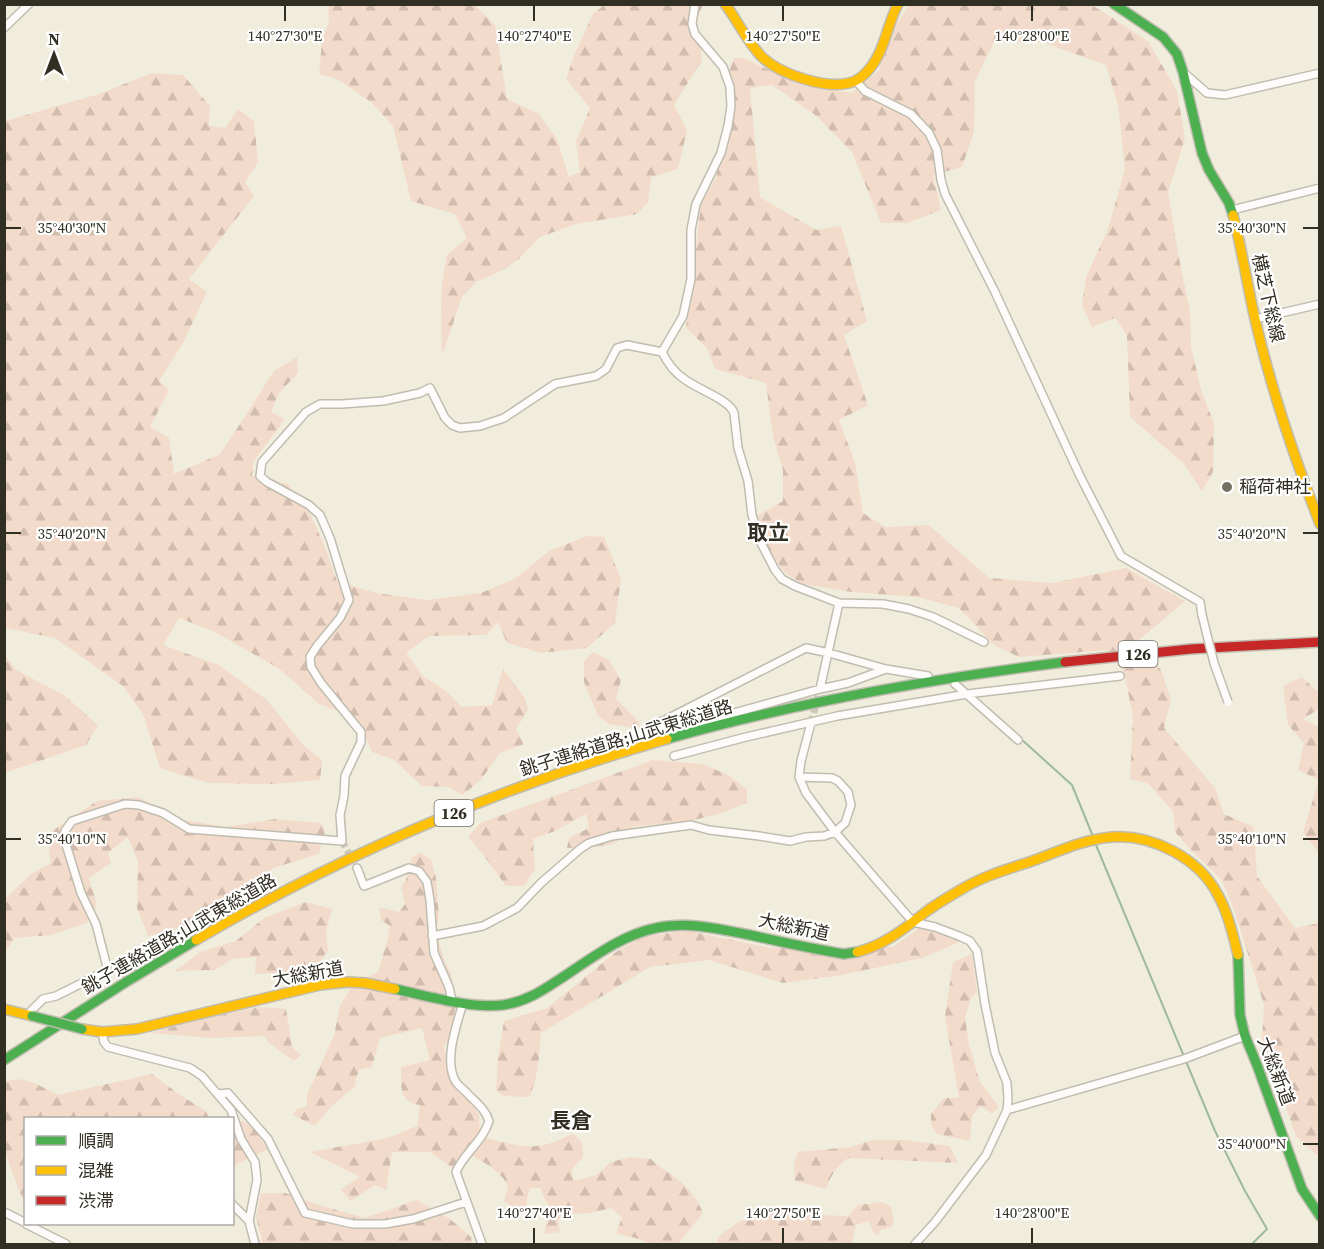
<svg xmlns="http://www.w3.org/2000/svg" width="1324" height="1249" font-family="'Source Serif 4','Noto Sans JP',serif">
  <defs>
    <pattern id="forest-firs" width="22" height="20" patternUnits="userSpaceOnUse" patternTransform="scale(1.5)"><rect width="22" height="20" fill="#f3dbcb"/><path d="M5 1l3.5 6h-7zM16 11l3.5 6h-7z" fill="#d1bcae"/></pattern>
  </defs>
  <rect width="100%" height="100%" fill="#f1eddd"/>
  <path fill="url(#forest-firs)" d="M909,4L1092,5L1148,41L1177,91L1185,139L1168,192L1178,253L1190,311L1191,347L1202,393L1214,423L1213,472L1202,491L1184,464L1130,417L1127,335L1115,318L1092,327L1082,305L1086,277L1108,229L1125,169L1118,105L1106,65L1042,42L993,43L975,82L974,131L962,167L933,175L941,210L907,223H881L852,152L814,114L772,85L750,88L760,197L816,230L841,226L867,321L844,335L868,405L839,420L855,463L863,513L885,527L929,525L989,578L1052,583L1126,568L1185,601L1138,641L1161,670L1171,700L1164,728L1215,788L1224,814L1254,827L1257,876L1295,928L1319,923V1157L1296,1136L1262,1040L1264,1005L1234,910L1222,880L1190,849L1175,832L1173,811L1147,783L1130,779L1133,716L1124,673L1108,650L1019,657L994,645L959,608L917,597L852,592L803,584L785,573L770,553L757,516L783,501V470L773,437L766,383L715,369L707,348L686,328L701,204L716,178L721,153L728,126L727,77L734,58H743L804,86L852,93L879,70L894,29Z
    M328,5H475L495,25L507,99L539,114L557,139L569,177L580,172L576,141L590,108L566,79L575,53L593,14L604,5H703L696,21L702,60L674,105L687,130L678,169L651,177L648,202L637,214L576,224L540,237L521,257L505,269L476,282L462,297L442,356L441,309L442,283L447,255L467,238L455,214L411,201L393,126L371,102L337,79L319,74L322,41L329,21Z
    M152,73L183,75L210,106L209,126L225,128L238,109L254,121L258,162L245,182L254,196L189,279L207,292L183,343L159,381L169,390L150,427L169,438L174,474L220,454L246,415L273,372L297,357L298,373L279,393L271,412L285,419L254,461L252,476L288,484L311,515L326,550L337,581L376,593L427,600L481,593L516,578L549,551L587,536L604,537L621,579L615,623L587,648L541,653L507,643L498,622L486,635L429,636L406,653L423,676L446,691L462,707L492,705L503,669L525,698L528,710L516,729L524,744L500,753L480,781L462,795L449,787L422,786L394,760L372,752L357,718L319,704L278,668L215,632L179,618L163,645L219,665L267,700L303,745L322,760L320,780L273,784L208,783L160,768L143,714L123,686L55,638L5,628V121L99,94Z
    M593,652L609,660L621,680L616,699L639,722L640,729L609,724L598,716L584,682V661Z
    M4,654L16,670L64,695L98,725L86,745L5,773Z
    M1302,677L1319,693V709L1303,719L1319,727V853L1303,832L1319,780L1298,770L1304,743L1288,725L1283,686Z
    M653,760L703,764L728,775L747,789V803L722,813L686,822L635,826L613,844L594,847L567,848L569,838L589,828L586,814L555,831L533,839L535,869L524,886H506L482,853L468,837L480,823Z
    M138,797L183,820L226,827L275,819L321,823L325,831L319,854L273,868L247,893L186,926L148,936L137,908L138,862L128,837L108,853L111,863L89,878L97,905L86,923L51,935L15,938L5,952V899L31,874L51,863L47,834L97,801Z
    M420,852L431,860L436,878L439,917L436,931L445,963L451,973L455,1009L452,1025V1036L444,1046L452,1082L470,1100L479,1115L480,1136C495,1140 520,1148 537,1146C550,1145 561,1139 573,1134L582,1142L583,1157L572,1169L573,1181L596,1175L611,1162L631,1157L651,1159C659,1168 668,1171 677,1179C690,1189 697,1198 703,1213L678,1244H651L636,1238L616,1234L622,1217L611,1208L590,1213L569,1214L558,1220L560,1232L544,1234L550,1209L540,1188H530L527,1199L526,1215L513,1208L504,1201L508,1186L503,1178L490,1166L474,1157L468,1148L452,1168L430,1152H392L386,1190L375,1185L350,1201L341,1189L360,1177L310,1152L388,1138L417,1126L420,1105C398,1102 401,1084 401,1067L430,1060L422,1028L380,1038L372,1067L359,1070L356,1078L355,1086L330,1108L315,1126L293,1115L297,1109L307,1106V1095L334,1035L340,1006L350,989L365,978L378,972L387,942L390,926L381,920L379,907L399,912L405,904L401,887L406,880L412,857Z
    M306,902L332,909L326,932L328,950L314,971L255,974L256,957L232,959L215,970L175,971L200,952L236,941L264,918Z
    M919,928L962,941L922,958L837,976L783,983L709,960L650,967L541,1033C539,1055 539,1077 529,1097L503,1096L496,1090L498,1057L504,1021L547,1008L616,952L645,936L688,931L771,948L893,947Z
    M972,954L977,992L971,998L965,1018L969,1045L980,1082L999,1107L992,1114L981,1106L972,1116L970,1141L937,1134L931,1125V1114L944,1098H959L945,1016L953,962Z
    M258,1007L286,1009L292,1047L301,1055L294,1061L269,1043L264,1036L211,1038L150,1033L198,1020Z
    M152,1074L180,1095L206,1111L210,1118H26L25,1204L18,1188L5,1152V1083C20,1072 44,1088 58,1095Z
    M242,1121L252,1127L268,1149L233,1166L232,1124Z
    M872,1140H906L950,1146L958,1163L848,1158C836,1167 831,1175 826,1189L795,1181L794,1164L798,1152L851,1147Z
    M261,1193H285L319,1205L365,1218L417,1200L450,1219L471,1237L472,1244H335L301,1243L294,1244H263L256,1217Z
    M881,1202L891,1206L894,1221L891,1227L881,1230L877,1236L873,1231L869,1221L856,1225L852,1244H716L719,1236L740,1221L766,1213L795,1211L817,1215L848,1216L858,1205Z"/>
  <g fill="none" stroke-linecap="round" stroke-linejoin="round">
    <path stroke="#9eba99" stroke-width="2" d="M1020,738L1072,785L1094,839
      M1096,845L1215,1131L1245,1191L1267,1229L1252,1244"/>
    <path stroke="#cbc7b8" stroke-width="7" stroke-dasharray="7 3.5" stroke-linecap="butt" d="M811,723L820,689
      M342,841L353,861"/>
    <defs>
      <path id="street" d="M4,28L29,4
        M1183,72L1207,93L1225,95L1320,73
        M856,81L865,91L911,114L929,133L937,150L941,180L945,194L994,290L1080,476L1121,556L1200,602L1202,615
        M1232,210L1320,188
        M1255,319L1320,304
        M662,352L683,316L691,279V230L696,204L721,153L728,126L731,106L730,87L723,67L695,34L692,24L695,4
        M886,669L848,683L820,689L662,733L659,723L806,648L829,653L886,669L928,676
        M955,684L1018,740
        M820,689L839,603
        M811,723L801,761L799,777L806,793L835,832L913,922L935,927L959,936L970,941L977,951L985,1004L995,1053L1007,1083L1008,1099L1007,1110L986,1155L935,1222L915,1244
        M674,756L746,737L837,716L967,694L1120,676
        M357,868L364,886L409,868L419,871L427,882L430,900L434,953L449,987L452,1001
        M432,936L483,926L517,908L541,883L580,849L589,843L612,836L691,825L709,830L759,836L790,841L806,837L824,836L835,832L845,823L851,805L848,792L838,781L832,778L799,777
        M463,1003C457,1024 443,1061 456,1082C458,1085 463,1089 466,1092C475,1102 485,1108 489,1121C483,1141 464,1153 456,1172L482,1244
        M27,1015L43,999L56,996L104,972L107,967L96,924L81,893L64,838L65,831L72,821L125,804L139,805L163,813L189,829L342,841L340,815L344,796L345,776L361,742V732L321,683L311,667L310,657L317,646L340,618L349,600L330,538L320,515L309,505L267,482L260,476L262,462L306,412L320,404H342L383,401L420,393L430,388L445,418L452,425L460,428L480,426L504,418L555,384L596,376L606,369L617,348L627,345L662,352C667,362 674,372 683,378C696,389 729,399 734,413L738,448L748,481L752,515L760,541L775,570L782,579L795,586L839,603L883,604L909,609L933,617L984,642
        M102,1032L104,1042L108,1047L190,1068L202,1076L231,1110L241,1139L255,1162L257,1180L249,1221L255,1244
        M218,1094L228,1093L268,1139L305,1213L353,1224H385L413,1219L466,1202
        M1007,1110L1184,1059L1245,1036
        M232,1204L249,1221
        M4,1212L26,1223
        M26,1224L66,1244"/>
      <path id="fast" d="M1114,4L1163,37L1177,54L1183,72L1202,153L1209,170L1229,203L1233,215
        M667,739C797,702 931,679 1065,662
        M1238,955L1240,1015L1245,1036L1257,1065L1302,1189L1320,1216
        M395,989C428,996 470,1009 503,1005C525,1002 542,991 560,979C589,960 621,935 656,928C687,921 720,929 750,935C781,942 813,949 844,954L857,952
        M4,1060L126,982L196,940"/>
      <path id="slow" d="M725,4C738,21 747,42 762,57C780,74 824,89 849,83C858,81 865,75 871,67C885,49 887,25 898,4
        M1233,215C1242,249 1247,284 1255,319C1271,389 1294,457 1320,524
        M196,940C343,854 503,786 667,739
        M857,952C885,945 905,928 927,911C938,903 950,896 962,889C985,875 1012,868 1038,859C1061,850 1086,839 1112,837C1152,834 1199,858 1218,895C1228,913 1233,935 1238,955
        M4,1009L32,1016
        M82,1029L102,1032L137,1029L320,985L348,982L365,983L395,989"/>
      <path id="jam" d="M1065,662L1191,649L1320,642"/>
    </defs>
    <use href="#street" stroke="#c0bdb0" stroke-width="10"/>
    <use href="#fast" stroke="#c0bdb0" stroke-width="12"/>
    <use href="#slow" stroke="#c0bdb0" stroke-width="12"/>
    <use href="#jam" stroke="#c0bdb0" stroke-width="12"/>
    <use href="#street" stroke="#fdfcfa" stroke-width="7"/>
    <use href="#fast" stroke="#4caf50" stroke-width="9"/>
    <use href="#slow" stroke="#ffc107" stroke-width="9"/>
    <use href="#jam" stroke="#c62828" stroke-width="9"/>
    <defs>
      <path id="street-bridge" d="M1202,615L1214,663L1228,702"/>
      <path id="fast-bridge" d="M32,1016L82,1029"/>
    </defs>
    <use href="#street-bridge" stroke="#c0bdb0" stroke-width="10" stroke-linecap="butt"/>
    <use href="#fast-bridge" stroke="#c0bdb0" stroke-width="12" stroke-linecap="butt"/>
    <use href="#street-bridge" stroke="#fdfcfa" stroke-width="7"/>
    <use href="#fast-bridge" stroke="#4caf50" stroke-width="9"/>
  </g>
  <path fill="none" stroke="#312e23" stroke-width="2" d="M285,6V21M534,6V21M783,6V21M1032,6V21M6,228H21M1303,228H1318M6,533H21M1303,533H1318M6,839H21M1303,839H1318M1303,1144H1318M534,1228V1243M783,1228V1243M1032,1228V1243"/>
  <circle fill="#747164" stroke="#fff" stroke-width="2" cx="1227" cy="487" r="6"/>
  <g text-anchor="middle" stroke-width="4.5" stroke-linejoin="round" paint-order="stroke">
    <g fill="#fff" stroke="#6f6d65" stroke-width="1.5">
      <rect x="1118.5" y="641" width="39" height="26" rx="4.5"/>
      <rect x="434.5" y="800" width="39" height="26" rx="4.5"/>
    </g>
    <g font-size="16" font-weight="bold" fill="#312e23">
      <text x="1138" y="660">126</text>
      <text x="454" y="819">126</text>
    </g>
    <g font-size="18" fill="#312e23" stroke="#fff">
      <text transform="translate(1268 298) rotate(77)" y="6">横芝下総線</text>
      <text transform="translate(626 738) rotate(-17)" y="6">銚子連絡道路;山武東総道路</text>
      <text transform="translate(794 927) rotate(12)" y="6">大総新道</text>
      <text transform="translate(179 934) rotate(-30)" y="6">銚子連絡道路;山武東総道路</text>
      <text transform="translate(308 974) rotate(-10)" y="6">大総新道</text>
      <text transform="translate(1276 1071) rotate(69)" y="6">大総新道</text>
    </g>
    <g font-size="18" fill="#312e23" stroke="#fff" text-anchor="start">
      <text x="1239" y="493">稲荷神社</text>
    </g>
    <g font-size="21" font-weight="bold" fill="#312e23" stroke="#fff">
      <text x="768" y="540">取立</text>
      <text x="571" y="1128">長倉</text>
    </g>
  </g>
  <g font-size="15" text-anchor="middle" fill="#312e23" stroke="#fff" stroke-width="4.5" stroke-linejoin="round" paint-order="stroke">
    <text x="285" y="41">140°27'30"E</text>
    <text x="534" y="41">140°27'40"E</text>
    <text x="783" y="41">140°27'50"E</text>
    <text x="1032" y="41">140°28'00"E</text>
    <text x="72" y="233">35°40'30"N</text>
    <text x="1252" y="233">35°40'30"N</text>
    <text x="72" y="539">35°40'20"N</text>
    <text x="1252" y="539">35°40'20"N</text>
    <text x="72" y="844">35°40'10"N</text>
    <text x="1252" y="844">35°40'10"N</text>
    <text x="1252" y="1149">35°40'00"N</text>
    <text x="534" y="1218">140°27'40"E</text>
    <text x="783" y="1218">140°27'50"E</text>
    <text x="1032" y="1218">140°28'00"E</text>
  </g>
  <rect width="1324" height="1249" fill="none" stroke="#312e23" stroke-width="12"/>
  <rect x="24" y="1117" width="210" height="108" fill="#ffffff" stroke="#adaba7" stroke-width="1.5"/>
  <rect x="36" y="1136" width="30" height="9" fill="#4caf50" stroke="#adaba7" stroke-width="1.5"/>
  <text x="78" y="1147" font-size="18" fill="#312e23">順調</text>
  <rect x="36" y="1166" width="30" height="9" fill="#ffc107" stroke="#adaba7" stroke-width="1.5"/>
  <text x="78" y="1177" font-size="18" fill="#312e23">混雑</text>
  <rect x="36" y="1196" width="30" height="9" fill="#c62828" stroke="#adaba7" stroke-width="1.5"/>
  <text x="78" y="1207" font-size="18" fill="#312e23">渋滞</text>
  <g transform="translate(54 54)" stroke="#ffffff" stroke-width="4.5" paint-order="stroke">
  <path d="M0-4.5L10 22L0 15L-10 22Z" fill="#312e23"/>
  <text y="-9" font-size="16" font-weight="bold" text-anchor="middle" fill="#312e23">N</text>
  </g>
</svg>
